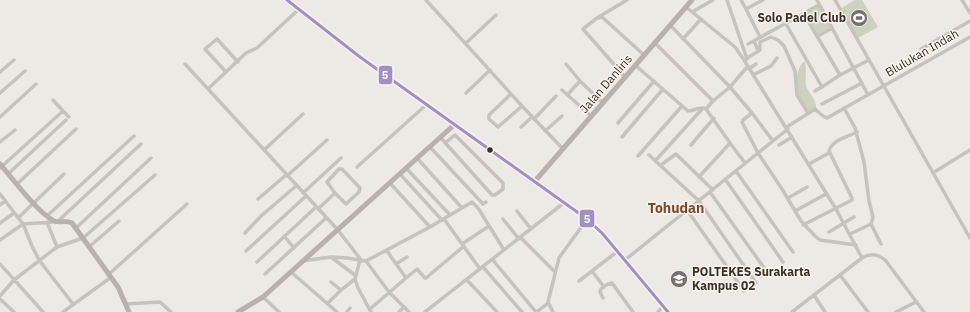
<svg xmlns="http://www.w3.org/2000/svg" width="970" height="312" font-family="'IBM Plex Sans',sans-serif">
  <rect width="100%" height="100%" fill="#ede9e4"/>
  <path fill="#cdd1bf" d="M855,0H862L878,27L858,38L840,9Z
    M819,7L830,27L818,34L806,14Z
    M803,62H805C807,72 805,77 806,85C808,94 817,99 816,108L808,112C798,95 790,80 803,62Z"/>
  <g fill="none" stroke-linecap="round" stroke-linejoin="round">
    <path stroke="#c6c2bd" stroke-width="3.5" d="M426,0L522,106L563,149
      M727,0L747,59
      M741,0L746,9
      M817,0L867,93
      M835,0L970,238
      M962,0L970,13
      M686,7L735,47L744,60L836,209L862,258
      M692,12L713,0
      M804,14L840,75
      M598,18L602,17L644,55
      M786,24L822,87L840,75L867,61
      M670,25L730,87L752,113L773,141
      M818,36L832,28
      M760,37L746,9L763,0
      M683,39L701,19
      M754,41L757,48
      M466,43L496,15
      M655,43L713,101
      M748,44L819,5
      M921,49L970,21
      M744,60L760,50V42L771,37L778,40L784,46L795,71L797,95L808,113
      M185,64L337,229L362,261
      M566,64L580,81L603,103
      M635,65L688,111C694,112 699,105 706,109L730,143L745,163
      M749,69L756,64
      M0,72L14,60
      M226,72L205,49L217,39L238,62
      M753,75L771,66L777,58
      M625,77L583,29L597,18L627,0
      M210,87L246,53L257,48L298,10
      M562,90L591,116
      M815,91L822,87
      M0,93L25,71
      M466,93L490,70
      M569,93L580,81
      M511,94L489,115V119L498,127L522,106
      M53,100L63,111
      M822,104L862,83
      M844,108L855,128L864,162L869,201L873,217L871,224L850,234
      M706,109L713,101L730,87L748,66
      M752,113L743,120L742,122L758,153L788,129
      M0,117L36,84
      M534,119L556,96
      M618,123L654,81
      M521,127L532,117
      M787,127L815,109L823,116L827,118L970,37
      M545,131L562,116
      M440,137L492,195H495L503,189V183L455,135L445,143
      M622,137L663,89
      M0,142L15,130
      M691,145L714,118
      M779,145L792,137
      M430,147L483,204L486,202
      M264,150L303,114
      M649,155L699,201L756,283
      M638,156L682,106
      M417,158L462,208
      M656,160L703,108
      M809,164L829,153
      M661,165L676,154L713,190
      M357,167L426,105
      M0,168L63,111L69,117
      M406,168L450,215
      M339,169H342L360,188L359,192L346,204L335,193L327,182Z
      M736,171L793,252
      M936,171L970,150
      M8,174L66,120
      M400,174L441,219
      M287,176L327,140
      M699,177L730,143
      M725,179L783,262
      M390,183L430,227
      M17,184L76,129
      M710,192L767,272
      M303,193L341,158
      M0,194L23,224L32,246L39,260L73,304
      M788,198L807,187
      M258,199L286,175
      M0,205L5,201
      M318,209L335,193
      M687,210L744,291
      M517,211L531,229
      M795,211L826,194
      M47,216L134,136
      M18,218L64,174
      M444,219L480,269
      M503,219L519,239
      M47,222L57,247
      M57,222L141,144
      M0,223L14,213
      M871,224L881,244
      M803,225L852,200V198L829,151C832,140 847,137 857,132
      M76,228L151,158
      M829,232L854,217
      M245,233L261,216L296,186
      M284,236L294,248
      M520,237L553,270
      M0,240L23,224L54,222
      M462,244L489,226
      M89,247L119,221
      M246,251L306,196
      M331,257L356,276
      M492,259L536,312
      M360,260L355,279L358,288L371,312
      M625,260L758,153L782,189L801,221L815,236L820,240L856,245
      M302,261L331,257L347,258L366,261L430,227L472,202L478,208L504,250
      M366,261L389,292L409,312
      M257,262L316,207
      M0,264L43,312
      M396,264L407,257
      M483,267L522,312
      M592,271L604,287
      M291,272L337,312
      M265,274L326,218
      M108,275L187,204
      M840,275L868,312
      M406,278L417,269L425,278H426L464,246
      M467,280L497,312
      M579,281L618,251
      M331,282L341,290
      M814,295L825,312
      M0,296L14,280L57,247L83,238L155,175
      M263,297L279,312
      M603,298L600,292C601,287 607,284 612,283L633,312
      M0,299L14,312
      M328,303L341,290L355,279
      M126,304L160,302L171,312
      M370,309L406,278L387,251
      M538,311L548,303
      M63,312L110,278
      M347,312L350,308
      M399,312L404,307
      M425,312L565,202
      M553,312L548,302L559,258L587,219
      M658,312L663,306
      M792,312L862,258C870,253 879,254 886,261L924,312
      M896,312L916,302"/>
    <path stroke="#b7b2ad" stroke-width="5" d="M287,0L360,57L587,219L602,233L668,312
      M0,164C12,178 38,213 54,221C60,223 66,220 72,223L118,287L129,312
      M535,181L692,0
      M238,312L263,297L455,124"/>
    <defs>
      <path id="bus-1" d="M287,0L360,57L587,219L602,233L668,312"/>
    </defs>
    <use href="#bus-1" stroke="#f9f4ec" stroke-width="6"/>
    <use href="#bus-1" stroke="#9f91c5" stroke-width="3"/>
  </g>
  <defs>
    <symbol id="stadium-disc" viewBox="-11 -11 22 22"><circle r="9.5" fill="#77716c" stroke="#f9f4ec"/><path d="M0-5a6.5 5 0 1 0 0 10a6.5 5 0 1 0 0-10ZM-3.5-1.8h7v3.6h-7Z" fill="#fff"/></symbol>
    <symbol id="university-disc" viewBox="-11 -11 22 22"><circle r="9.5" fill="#77716c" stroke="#f9f4ec"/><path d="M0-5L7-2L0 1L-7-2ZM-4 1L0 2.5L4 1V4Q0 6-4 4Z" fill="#fff"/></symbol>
  </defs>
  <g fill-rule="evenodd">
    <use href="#stadium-disc" x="849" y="8" width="20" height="20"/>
    <use href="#university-disc" x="669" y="269" width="20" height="20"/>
  </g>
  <circle fill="#37302b" stroke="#f9f4ec" stroke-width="1.5" cx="490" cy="150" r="3.5"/>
  <g text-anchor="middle" stroke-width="3" stroke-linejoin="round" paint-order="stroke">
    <g font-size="12" font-weight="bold" fill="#37302b" stroke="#f9f4ec" text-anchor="end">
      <text x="846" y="22">Solo Padel Club</text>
      <text x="692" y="276" text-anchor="start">POLTEKES Surakarta<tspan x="692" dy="14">Kampus 02</tspan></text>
    </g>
    <g font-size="12" fill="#37302b" stroke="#f9f4ec">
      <text transform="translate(922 53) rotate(-30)" y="4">Blulukan Indah</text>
      <text transform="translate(606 84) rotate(-49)" y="4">Jalan Danliris</text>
    </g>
    <g font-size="14" font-weight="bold" fill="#7e472c" stroke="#f9f4ec">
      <text x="676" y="213">Tohudan</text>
    </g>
  </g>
  <g stroke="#f9f4ec" stroke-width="1.5">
    <rect x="378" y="65" width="15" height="20" rx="4" fill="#9f91c5"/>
    <rect x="579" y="209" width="16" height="19" rx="4" fill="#9f91c5"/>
  </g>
  <g font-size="11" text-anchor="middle" font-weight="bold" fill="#fff">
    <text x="385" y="79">5</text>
    <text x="587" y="223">5</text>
  </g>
</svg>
